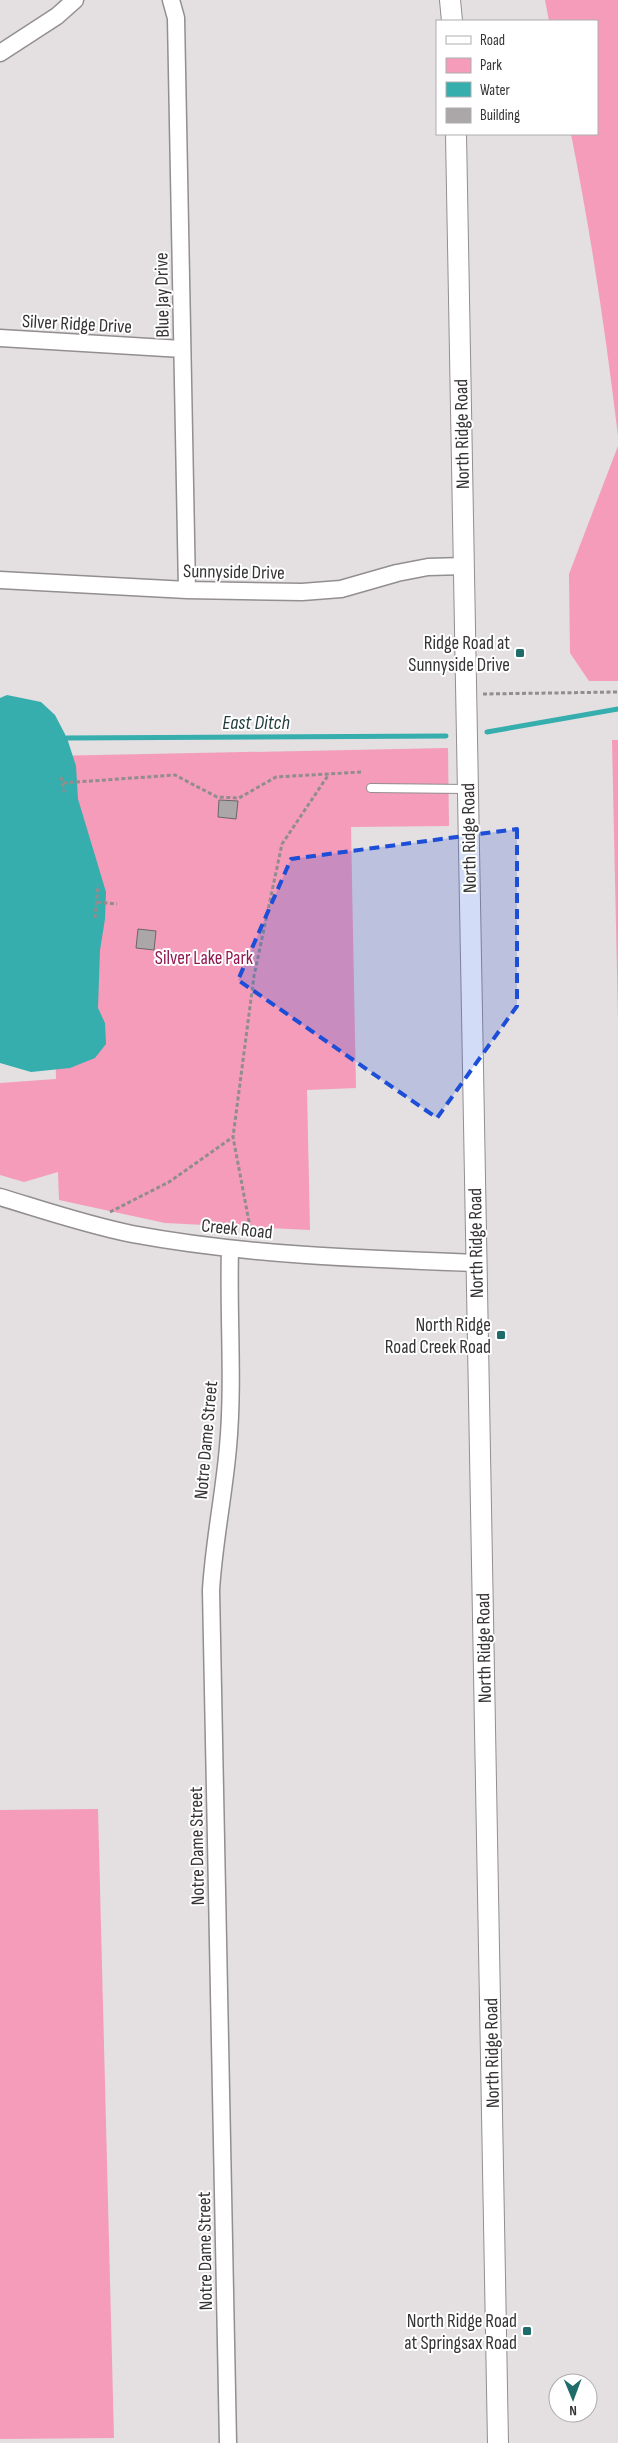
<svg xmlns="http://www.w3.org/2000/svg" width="618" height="2443" font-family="'Sofia Sans Condensed',sans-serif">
  <rect width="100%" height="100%" fill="#e4dfe0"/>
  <path fill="#f49cb9" d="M545,0H618V436C606,335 591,234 571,134H597V21H549Z
    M618,446V681H589L570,653L569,574Z
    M612,740H618V1018Z
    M448,748L449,826L351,827L356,1088L307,1090L310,1230L165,1223L59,1200L58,1172L24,1182L0,1175V1083L56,1079L49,756Z
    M98,1809L114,2438L0,2439V1810Z"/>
  <path fill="#35aead" d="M7,695L41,702L55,715L67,738L76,766L78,799L106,892L105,919L100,950L98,1008L105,1023L106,1044L95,1058L70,1068L31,1072L0,1063V698Z"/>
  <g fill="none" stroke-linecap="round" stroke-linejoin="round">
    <path stroke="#35aead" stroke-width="5" d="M487,732L618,709
      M67,738L446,736"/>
  </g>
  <path fill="#aba7a8" stroke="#6a6667" d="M219,800L238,801L236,819L218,817Z
    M138,929L156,931L154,950L136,948Z"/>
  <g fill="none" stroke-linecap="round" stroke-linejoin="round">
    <defs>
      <path id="service" d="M371,788L466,789"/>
      <path id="minor" d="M171,0L176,18L187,590
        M0,53L57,16L75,0
        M0,338L182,349
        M0,580L187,590L302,592L341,589L397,573L428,567L464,566
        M0,1197C43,1210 87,1225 132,1234C245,1255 361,1259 476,1263
        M228,2443L211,1590C214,1541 224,1494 228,1447C234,1381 228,1315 230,1249"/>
      <path id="tertiary" d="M450,0L452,21
        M456,134L498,2443"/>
    </defs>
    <use href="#service" stroke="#938e90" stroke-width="10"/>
    <use href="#minor" stroke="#938e90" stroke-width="19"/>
    <use href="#tertiary" stroke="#938e90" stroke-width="22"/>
    <path stroke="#918d8e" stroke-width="3" stroke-dasharray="4 2.5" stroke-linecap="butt" d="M483,694L618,692
      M61,777L64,792
      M63,783L175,775L217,797L239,798L276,777L361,772
      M97,902L117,904
      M95,918L98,885
      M110,1212L169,1182L233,1137
      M249,1235L250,1227L233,1137L254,976L282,844L329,774"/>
    <use href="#service" stroke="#fff" stroke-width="8"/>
    <use href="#minor" stroke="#fff" stroke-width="16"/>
    <use href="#tertiary" stroke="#fff" stroke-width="20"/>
  </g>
  <path fill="#1d4ed8" fill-opacity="0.2" stroke="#1d4ed8" stroke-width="4" stroke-dasharray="10 6" stroke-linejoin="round" d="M517,829V1006L437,1118L238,980L291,859Z"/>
  <g fill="#206c6b" stroke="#fff" stroke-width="2">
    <rect x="515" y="648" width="10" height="10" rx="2.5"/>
    <rect x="496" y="1330" width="10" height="10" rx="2.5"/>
    <rect x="522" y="2326" width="10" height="10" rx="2.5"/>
  </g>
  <g text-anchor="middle" stroke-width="4" stroke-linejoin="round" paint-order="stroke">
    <g font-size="19" fill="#353334" stroke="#fff">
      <text transform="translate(161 295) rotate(-91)" y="7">Blue Jay Drive</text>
      <text transform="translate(77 323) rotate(3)" y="7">Silver Ridge Drive</text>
      <text transform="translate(461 434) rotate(-91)" y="7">North Ridge Road</text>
      <text transform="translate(234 571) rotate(1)" y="7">Sunnyside Drive</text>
      <text transform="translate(468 838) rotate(-91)" y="7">North Ridge Road</text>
      <text transform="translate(237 1228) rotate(6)" y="7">Creek Road</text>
      <text transform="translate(475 1243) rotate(-91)" y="7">North Ridge Road</text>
      <text transform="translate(205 1440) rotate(-85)" y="7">Notre Dame Street</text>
      <text transform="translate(483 1648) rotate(-91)" y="7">North Ridge Road</text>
      <text transform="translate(196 1846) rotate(-91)" y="7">Notre Dame Street</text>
      <text transform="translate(491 2053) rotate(-91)" y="7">North Ridge Road</text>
      <text transform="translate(204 2251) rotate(-91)" y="7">Notre Dame Street</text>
    </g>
    <g font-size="19" fill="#353334" stroke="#fff" text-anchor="end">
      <text x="510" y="649">Ridge Road at<tspan x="510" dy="22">Sunnyside Drive</tspan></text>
      <text x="491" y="1331">North Ridge<tspan x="491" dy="22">Road Creek Road</tspan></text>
      <text x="517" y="2327">North Ridge Road<tspan x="517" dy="22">at Springsax Road</tspan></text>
    </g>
    <g font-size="19" fill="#911950" stroke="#fff">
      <text x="204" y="964">Silver Lake Park</text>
    </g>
    <g font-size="20" font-style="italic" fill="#253f3e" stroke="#fff">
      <text x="256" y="729">East Ditch</text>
    </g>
  </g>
  <rect x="436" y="20" width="162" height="115" fill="#ffffff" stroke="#aeadae"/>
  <rect x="446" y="36" width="25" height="8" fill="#ffffff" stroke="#aeadae"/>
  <text x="480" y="45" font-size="15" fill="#353334">Road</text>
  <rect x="446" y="58" width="25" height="15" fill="#f49cb9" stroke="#aeadae"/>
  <text x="480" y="70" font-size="15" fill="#353334">Park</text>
  <rect x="446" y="82" width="25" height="15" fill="#35aead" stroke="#aeadae"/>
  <text x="480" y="95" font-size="15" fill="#353334">Water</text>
  <rect x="446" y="108" width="25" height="15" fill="#aba7a8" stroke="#aeadae"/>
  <text x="480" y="120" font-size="15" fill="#353334">Building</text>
  <g transform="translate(573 2398) rotate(179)"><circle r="24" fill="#ffffff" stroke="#aeadae"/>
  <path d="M0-4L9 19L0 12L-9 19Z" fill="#206c6b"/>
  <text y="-8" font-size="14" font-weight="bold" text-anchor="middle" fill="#353334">N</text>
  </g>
</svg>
